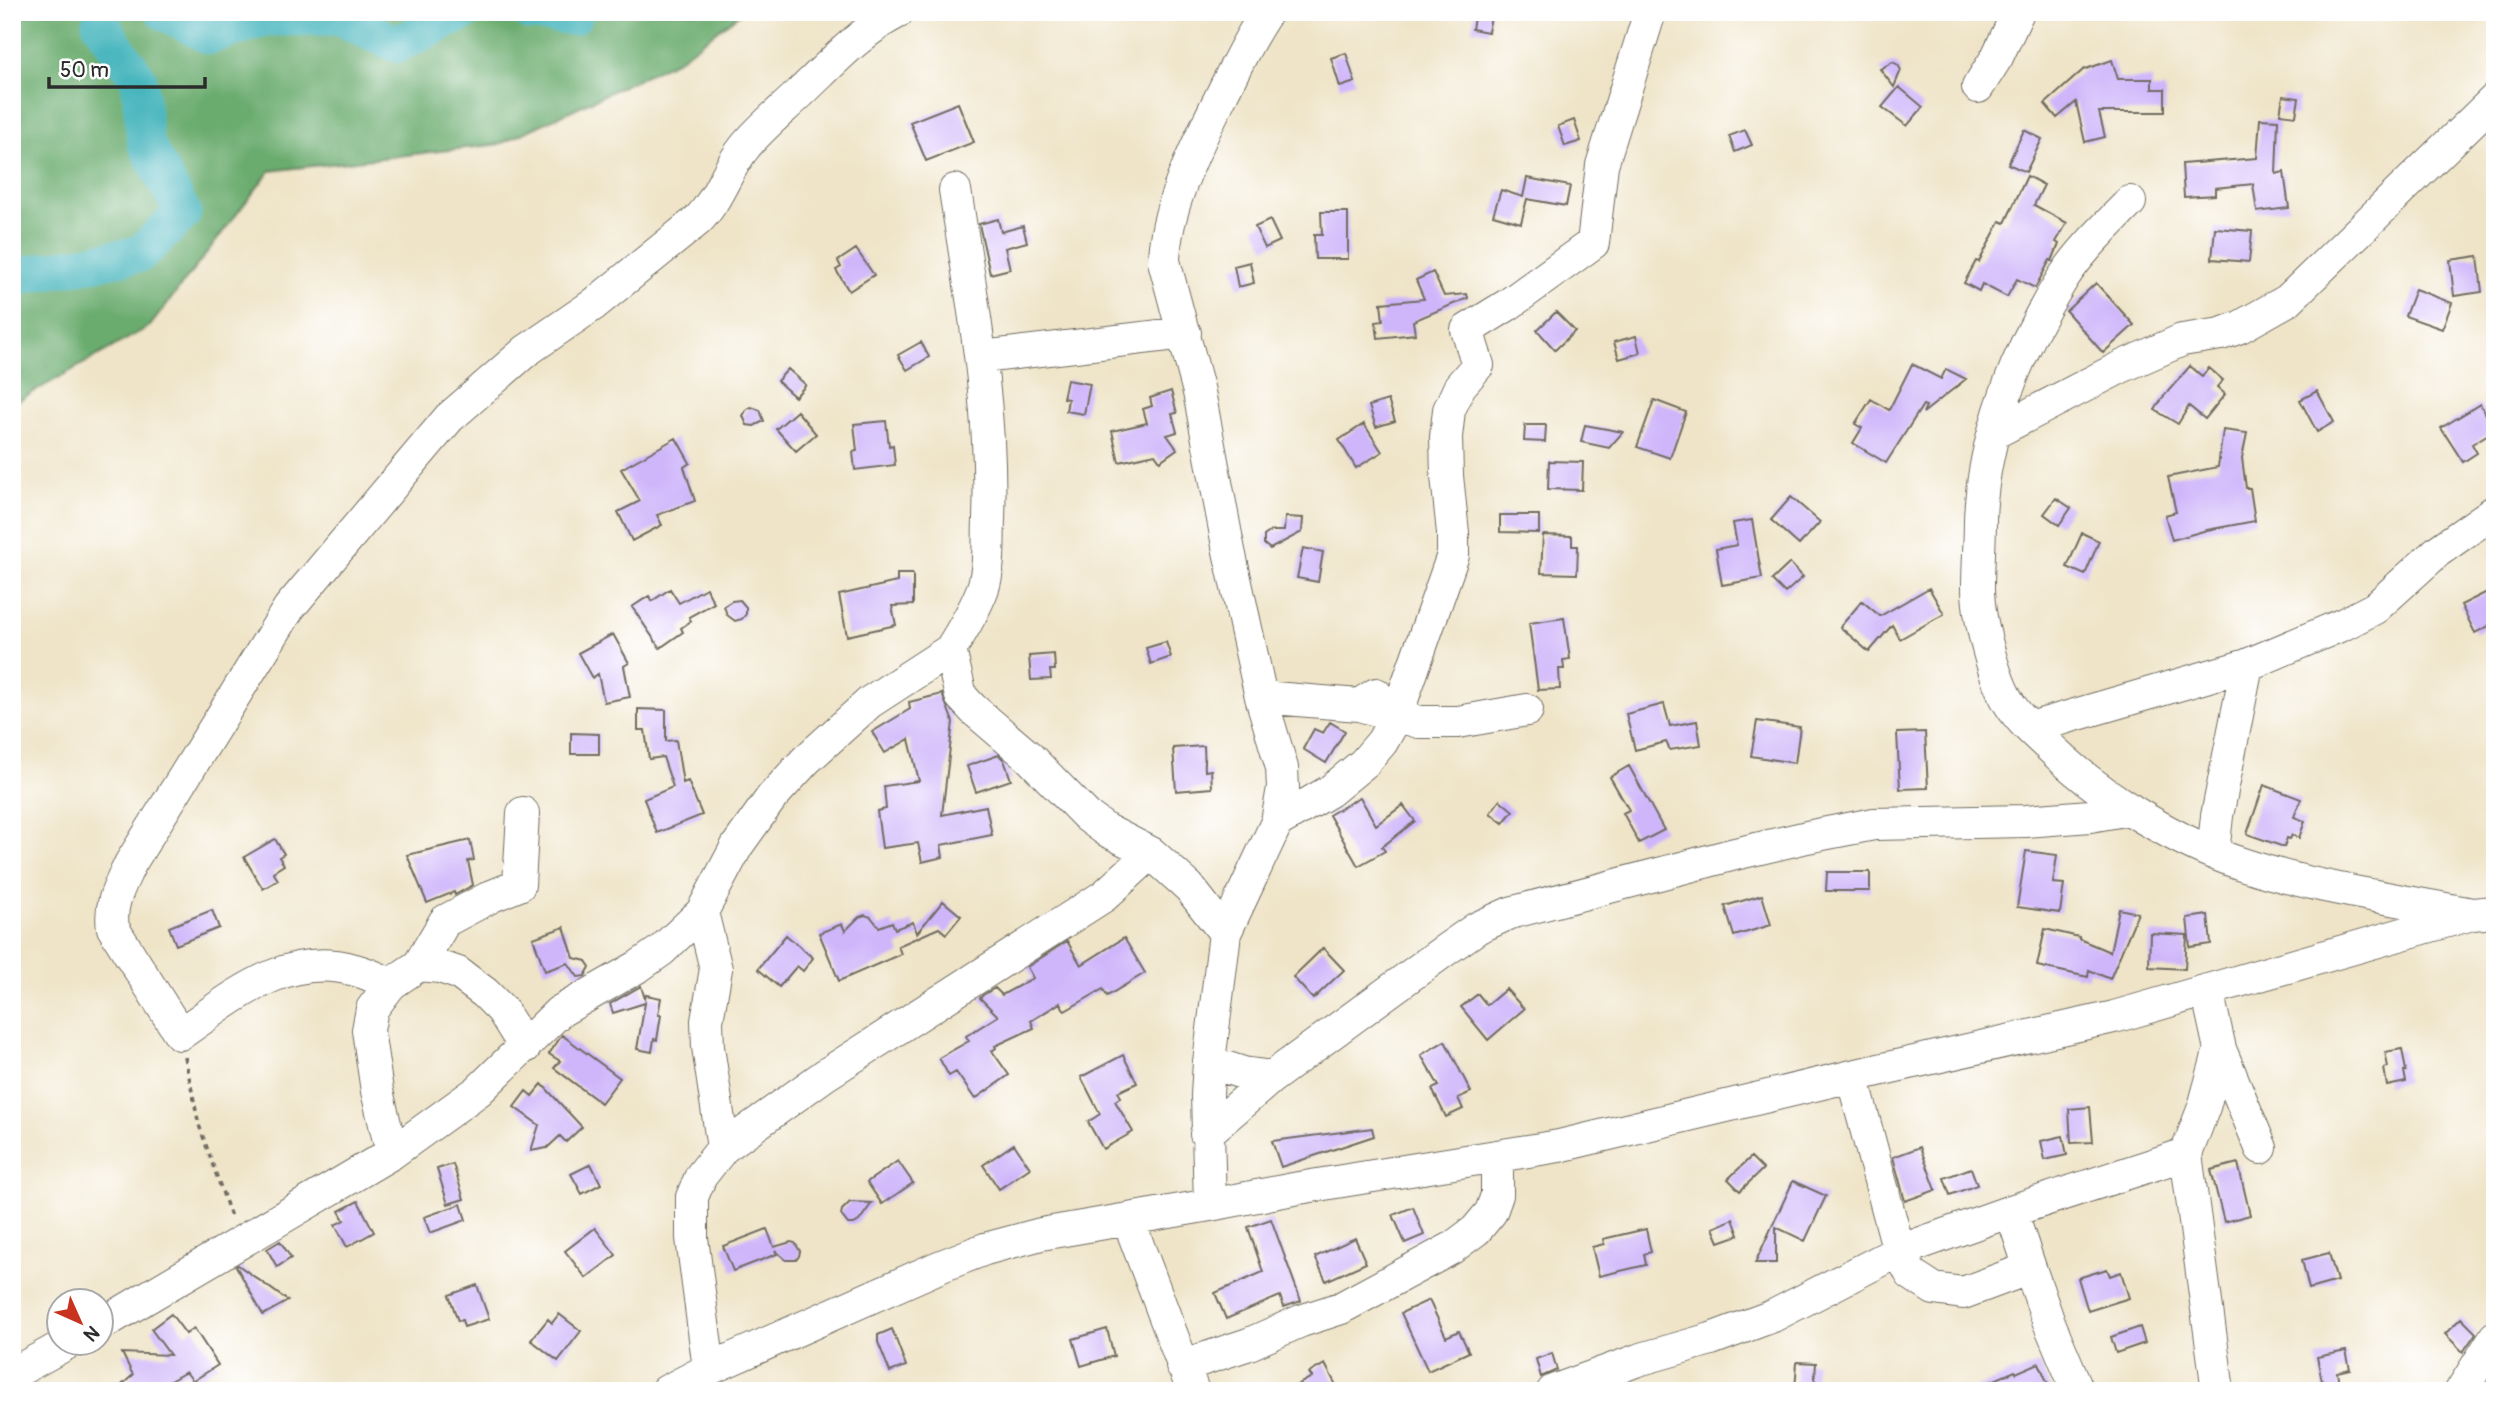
<svg xmlns="http://www.w3.org/2000/svg" width="2507" height="1403" font-family="Pangolin,sans-serif">
  <rect width="100%" height="100%" fill="#fff"/>
  <filter id="ink" filterUnits="userSpaceOnUse"><feTurbulence type="fractalNoise" baseFrequency=".0143" numOctaves="2"/><feDisplacementMap in="SourceGraphic" scale="14" xChannelSelector="R" yChannelSelector="G"/><feConvolveMatrix kernelMatrix="1 2 1 2 8 2 1 2 1" color-interpolation-filters="sRGB"/></filter>
  <filter id="wash" filterUnits="userSpaceOnUse"><feTurbulence type="fractalNoise" baseFrequency=".00686" numOctaves="4" result="noise"/><feDisplacementMap in="SourceGraphic" scale="28" xChannelSelector="R" yChannelSelector="G"/><feGaussianBlur stdDeviation="1.57" result="paint"/><feColorMatrix in="noise" values="0 0 0 0 0 0 0 0 0 0 0 0 0 0 0 0 0 1.4 0 .05"/><feComposite in="paint" operator="in"/></filter>
  <g filter="url(#wash)">
    <rect width="100%" height="100%" fill="#efe4c8"/>
    <path fill="#6bac6e" stroke="#4b6c4c" stroke-width="2" d="M12,12H742L678,60L500,144L270,171L150,326L12,404Z"/>
    <g fill="none" stroke-linecap="round" stroke-linejoin="round">
      <path stroke="#46b5bd" stroke-width="37" d="M164,12L209,36L267,18L339,17L397,44L464,12
        M529,12L573,17L576,12
        M12,281L29,274L140,254L183,213L145,142L139,80L100,23L104,12"/>
    </g>
    <g id="blocks">
      <path fill="#cfb5fa" d="M1475,12H1492L1488,32L1472,29Z
        M1346,53L1355,82L1340,87L1331,58Z
        M2112,60L2118,79H2152V89H2165V112H2099L2105,137L2085,142L2076,102L2057,118L2045,104L2083,70Z
        M1893,62L1898,65L1901,70L1894,87L1880,69Z
        M1899,87L1923,107L1907,126L1882,107Z
        M2283,96L2299,98L2296,116L2280,114Z
        M958,103L974,142L926,161L910,122Z
        M2260,119L2278,120L2276,174L2284,172L2289,208L2257,212L2253,184L2215,188V195L2184,197L2182,164L2257,158Z
        M1574,120L1581,141L1565,146L1558,126Z
        M1745,130L1752,145L1735,152L1729,136Z
        M2024,130L2042,139L2026,172L2008,164Z
        M2027,176L2044,185L2034,205L2067,223L2056,242L2059,244L2052,261L2050,260L2035,288L2017,279L2007,297L1982,284L1979,291L1964,283L1976,261L1979,262L2000,221L2005,223Z
        M1527,178L1570,186L1566,206L1527,199L1521,223L1493,215L1501,190L1523,197Z
        M1321,212H1348V259H1315L1314,235H1322Z
        M998,219L1001,232L1023,226L1027,242L1005,248L1010,269L990,274L979,224Z
        M1270,220L1280,241L1265,248L1255,227Z
        M2215,228L2252,231L2249,262L2212,259Z
        M856,249L874,275L849,291L836,270L841,267L838,261Z
        M2478,256L2482,292L2454,296L2450,260Z
        M1250,262L1254,283L1238,287L1234,266Z
        M1433,272L1444,296L1467,294L1468,298L1413,321L1415,334L1378,338L1376,322L1383,321L1381,303L1424,299L1416,280Z
        M2096,283L2134,325L2103,353L2066,311Z
        M2415,289L2452,303L2442,329L2405,316Z
        M1556,312L1575,331L1555,350L1537,330Z
        M1636,336L1640,353L1619,359L1614,342Z
        M921,342L929,357L907,370L898,355Z
        M1912,364L1941,379L1946,369L1966,379L1923,413L1926,406L1923,405L1886,463L1853,443L1862,428L1855,424L1871,399L1889,410Z
        M2190,366L2202,376L2209,368L2223,380L2217,387L2225,394L2205,419L2189,406L2178,424L2155,410L2164,396Z
        M788,369L806,385L795,397L777,381Z
        M1067,380L1090,384L1084,414L1066,411L1068,399L1063,398Z
        M1171,391L1177,413L1172,414L1177,432L1167,435L1177,449L1160,461L1155,454L1119,462L1112,431L1147,423L1143,409L1152,406L1150,398Z
        M2317,391L2334,422L2317,432L2300,400Z
        M1388,400L1395,421L1376,427L1369,406Z
        M1654,400L1686,412L1670,458L1637,447Z
        M2480,404L2495,430L2472,444L2477,453L2463,462L2441,428Z
        M751,407L760,410L764,421L754,426L747,425L743,416L746,410Z
        M797,411L816,434L796,451L776,429Z
        M886,421L889,446L893,445L895,465L855,470L853,452L857,451L854,424Z
        M1364,424L1382,452L1356,468L1339,440Z
        M1525,425H1546L1545,442L1524,441Z
        M1585,425L1623,432L1609,448L1581,442Z
        M2223,430L2247,433L2242,458L2246,488H2250L2255,521L2207,530L2172,540L2165,515L2176,512L2168,477L2218,467Z
        M676,438L690,463L684,467L695,501L657,515L662,525L632,541L618,512L640,501L621,469Z
        M1549,461L1583,462L1582,490L1548,489Z
        M1791,497L1820,522L1799,545L1771,520Z
        M2056,498L2071,508L2059,525L2044,514Z
        M1500,515H1539V533L1500,532Z
        M1285,517L1303,518L1302,532L1270,549L1264,544V536L1271,531H1284Z
        M1752,520L1762,578L1722,585L1716,549L1737,545L1733,523Z
        M2082,533L2099,541L2085,575L2067,567Z
        M1543,535L1572,536V546H1578L1577,574L1541,573Z
        M1303,548L1323,552L1318,582L1297,578Z
        M1790,563L1803,577L1785,593L1772,580Z
        M897,574H913V605L892,606L896,625L847,636L839,595L897,582Z
        M706,588L714,603L689,617L691,621L681,628L683,632L660,648L632,607L649,596L652,601L670,589L679,603Z
        M1929,588L1944,614L1900,639L1892,625L1869,652L1840,627L1862,601L1880,616Z
        M2495,588V623L2475,633L2461,605Z
        M740,600L746,607V614L742,619L735,621L727,615L724,606L732,601Z
        M1564,618L1570,659L1563,660L1564,669H1559L1560,689L1538,690L1529,623Z
        M613,634L629,663L624,666L630,697L604,702L598,674L592,678L578,653Z
        M1166,642L1171,657L1151,664L1146,648Z
        M1054,654L1055,670H1050L1051,679L1031,680L1029,656Z
        M942,694L953,722L942,815L986,806L992,835L941,845L943,857L922,862L918,843L882,848L877,811L886,809L884,786L919,781L909,739L885,753L872,732L910,709L909,702Z
        M1664,704L1670,726L1697,721L1701,745L1670,750L1666,742L1635,750L1626,714Z
        M638,709L666,710V741L676,740L683,783L688,781L702,815L657,833L644,799L673,787L663,757L649,759L645,730H638Z
        M1757,721L1800,727L1795,763L1751,756Z
        M1330,722L1345,731L1326,763L1303,749L1314,729L1323,733Z
        M1925,732L1928,788L1900,789L1897,733Z
        M571,733L599,734V754H571Z
        M1204,746L1205,771L1211,770L1212,788L1176,791L1173,748Z
        M999,755L1004,760L1011,780L976,792L967,766Z
        M1629,766L1664,830L1639,843L1623,813L1629,810L1610,777Z
        M2264,785L2301,799L2294,817L2305,821L2299,838L2292,835L2290,839L2287,838L2284,847L2247,834Z
        M1360,797L1376,825L1403,805L1415,821L1382,847L1385,851L1358,866L1329,815Z
        M1500,800L1513,811L1503,823L1490,813Z
        M275,839L284,854L279,857L284,865L273,872L278,880L263,889L244,857Z
        M470,840L474,860L468,861L473,885L455,895L454,892L427,903L407,855Z
        M2026,851L2057,855L2053,883L2064,884L2060,913L2017,907Z
        M1827,872H1870V891H1826Z
        M1762,895L1771,925L1734,936L1725,906Z
        M943,901L961,916L946,934L939,928L898,946L901,954L839,981L819,933L842,924L845,931L859,917L865,915L871,917L879,927L892,922L895,929L913,922L917,933Z
        M2119,909L2138,913L2110,979L2089,970L2088,977L2037,966L2045,929L2079,937V939L2110,952Z
        M212,910L219,928L176,945L169,927Z
        M2208,915L2211,944L2190,947L2187,918Z
        M564,927L574,958L586,961L590,967L585,976L578,977L568,963L545,971L533,938Z
        M2150,933L2187,935L2185,969L2149,967Z
        M786,935L813,958L803,971L797,966L779,987L758,969Z
        M1124,938L1145,973L1107,996L1103,989L1065,1011L1060,1003L1031,1021L1034,1028L995,1046L996,1048L992,1051L1009,1075L975,1099L956,1072L949,1076L939,1058L969,1041L966,1036L998,1016L980,998L983,995L995,988L1002,995L1033,978L1027,967L1067,941L1081,965Z
        M1323,948L1344,970L1313,999L1293,977Z
        M641,986L645,999L646,995L661,998L658,1015H661L657,1040L654,1039L652,1052L637,1049L645,1003L613,1013L610,1004Z
        M1506,989L1524,1009L1488,1040L1461,1007L1478,994L1487,1005Z
        M562,1035L620,1078L601,1103L554,1068L560,1061L549,1054Z
        M1445,1041L1471,1092L1458,1098L1463,1109L1446,1117L1432,1089L1439,1086L1421,1055Z
        M2402,1049L2406,1071H2404L2406,1082L2387,1086L2384,1068L2388,1067L2385,1052Z
        M1123,1055L1137,1083L1118,1092L1121,1097L1115,1101L1133,1132L1103,1149L1088,1122L1100,1114L1081,1077Z
        M542,1084L582,1127L566,1142L560,1136L547,1148L531,1151L539,1125L514,1107L526,1091L532,1096Z
        M2090,1107L2093,1142L2071,1143L2069,1109Z
        M1372,1128L1374,1136L1281,1167L1272,1141Z
        M2063,1136L2067,1155L2045,1160L2041,1141Z
        M1014,1144L1030,1168L999,1189L983,1165Z
        M1920,1147L1936,1190L1905,1201L1893,1157Z
        M1751,1157L1763,1169L1740,1191L1728,1179Z
        M898,1161L913,1183L882,1204L867,1182Z
        M2238,1163L2250,1215L2224,1222L2211,1170Z
        M453,1164L464,1199L448,1204L437,1169Z
        M591,1164L601,1184L582,1194L571,1174Z
        M1971,1168L1977,1185L1950,1195L1944,1178Z
        M1793,1181L1826,1196L1805,1241L1776,1227V1263H1755Z
        M358,1201L374,1232L347,1247L335,1225L344,1220L339,1211Z
        M850,1202L872,1203L859,1221L854,1224H848L841,1215L842,1210Z
        M461,1204L466,1220L430,1233L424,1217Z
        M1413,1207L1424,1235L1405,1243L1393,1215Z
        M1271,1219L1301,1301L1284,1307L1280,1296L1226,1319L1215,1293L1263,1272L1248,1227Z
        M1733,1219L1739,1235L1719,1242L1713,1228Z
        M595,1228L616,1255L586,1278L565,1251Z
        M767,1229L774,1247L791,1242L795,1243L800,1251L799,1256L796,1260H786L775,1250L777,1254L733,1271L723,1246Z
        M1646,1229L1651,1252L1644,1254L1646,1265L1599,1276L1592,1247L1604,1244L1603,1239Z
        M1355,1238L1366,1263L1326,1281L1315,1257Z
        M280,1241L291,1258L277,1267L267,1249Z
        M2329,1253L2337,1281L2309,1289L2302,1260Z
        M238,1265L288,1301L263,1315L236,1266Z
        M2107,1269L2110,1276L2121,1272L2129,1298L2088,1311L2078,1278Z
        M477,1285L489,1319L464,1327L462,1320L458,1321L449,1295Z
        M1429,1300L1446,1337L1459,1331L1469,1352L1428,1371L1401,1313Z
        M171,1314L186,1334L194,1328L218,1365L193,1381L186,1372L152,1391H115L133,1375L122,1353L170,1355L151,1329Z
        M559,1314L581,1331L558,1361L531,1340L548,1319L552,1323Z
        M2461,1318L2476,1333L2463,1352L2445,1334Z
        M2140,1327L2145,1343L2116,1353L2111,1337Z
        M892,1329L906,1366L890,1372L878,1342V1335Z
        M1107,1329L1114,1356L1081,1366L1073,1339Z
        M2346,1351L2350,1369L2337,1372L2340,1391H2324L2317,1357Z
        M1552,1353L1557,1370L1541,1377L1536,1359Z
        M1797,1362L1816,1363L1814,1391H1795Z
        M2039,1363L2051,1391H1969L2015,1371L2016,1373Z
        M1325,1364L1339,1391H1286L1312,1377L1309,1373Z"/>
    </g>
  </g>
  <g filter="url(#ink)">
    <use href="#blocks" fill-opacity="0" stroke="#706c62" stroke-width="2"/>
    <g fill="none" stroke-linecap="round" stroke-linejoin="round">
      <defs>
        <path id="minor" d="M1978,87L1997,57L2018,12
          M955,190C972,299 993,408 989,519C988,542 990,567 983,588C975,610 962,631 950,650L961,696L973,709L1029,757L1087,816L1106,830L1151,853L1189,887L1225,933
          M2130,202C2107,226 2081,250 2063,278C2018,348 1983,436 1980,519C1980,542 1978,565 1978,588C1978,617 1994,682 2011,706C2022,723 2040,738 2055,752C2103,798 2179,843 2242,864C2314,888 2392,898 2467,913
          M982,357L1185,333
          M1994,433L2121,367L2182,340L2221,334L2240,327L2288,300L2495,99
          M1261,697L1359,705L1376,694
          M1359,705L1419,722H1458L1527,710
          M2030,728L2247,665L2344,624L2375,608L2438,551L2495,511
          M1277,822L1330,791L1364,763L1382,742L1396,717L1453,555V533L1447,476L1446,437L1449,410L1460,386L1478,365L1467,330L1509,304L1593,243L1602,165L1650,12
          M2213,853L2217,816L2247,665
          M419,965L445,921L492,896L519,885L523,813
          M391,984C379,979 367,973 355,970C286,950 233,998 180,1034L113,928C109,903 120,886 130,864L289,608L449,418L526,351L593,305L698,220C719,199 726,170 744,148C760,128 780,112 798,95C829,66 859,32 898,12
          M2220,1049L2261,1148
          M1209,1062L1243,1073L1272,1077
          M1852,1076L1899,1251L1911,1274L1934,1289L1963,1293L2030,1268L2048,1320L2078,1391
          M1206,1134L1272,1077L1444,951L1477,928L1510,913L1735,854L1807,837L1874,824L2026,821L2090,816L2130,809
          M723,1148L708,1047L707,1021L716,969L702,912L737,846L772,797L806,760L870,702L950,650
          M392,1153L377,1091L368,1030L372,1009L391,984L419,965L440,967L458,973L485,993L502,1010L525,1047
          M2186,1154L2218,1391
          M1210,1205L1207,1095L1209,1062L1225,933L1277,822L1283,788L1282,768L1261,697L1229,551L1199,392L1164,261C1165,205 1200,139 1225,88C1238,62 1250,36 1267,12
          M2011,1211L2030,1268
          M1128,1219L1193,1391
          M102,1324L392,1153L478,1091L559,1012L639,966L662,950L702,912
          M1182,1366L1249,1344L1301,1321L1341,1308L1452,1248L1476,1230L1491,1212L1497,1195V1156
          M709,1369L692,1238V1197L701,1176L723,1148L825,1075L1104,896L1151,853
          M12,1374L66,1344
          M667,1391L709,1369L939,1267L985,1249L1041,1234L1210,1205L1299,1188L1559,1146L1852,1076L2114,1017L2472,914L2495,912
          M1553,1391L1638,1360L1711,1339L1773,1316L1899,1251L2011,1211L2186,1154L2204,1107L2220,1049L2207,990
          M2461,1391L2495,1337"/>
      </defs>
      <use href="#minor" stroke="#706c62" stroke-width="34"/>
      <path stroke="#706c62" stroke-width="3.5" stroke-dasharray="5 5" stroke-linecap="butt" d="M185,1057L199,1125L231,1217"/>
      <use href="#minor" stroke="#fff" stroke-width="32"/>
    </g>
  </g>
  <rect width="2507" height="1403" fill="none" stroke="#fff" stroke-width="42"/>
  <g transform="translate(80 1322) rotate(135)"><circle r="33" fill="#ffffff" stroke="#aaaaaa" stroke-width="2"/>
  <path d="M0-5L12 26L0 18L-12 26Z" fill="#c8321e"/>
  <text y="-10" font-size="19" font-weight="bold" text-anchor="middle" fill="#2b2b2b">N</text>
  </g>
  <path d="M49 77v10h156v-10" fill="none" stroke="#2b2b2b" stroke-width="3.5"/>
  <text x="60" y="77" font-size="21" fill="#2b2b2b" stroke="#ffffff" stroke-width="5" paint-order="stroke">50 m</text>
</svg>
